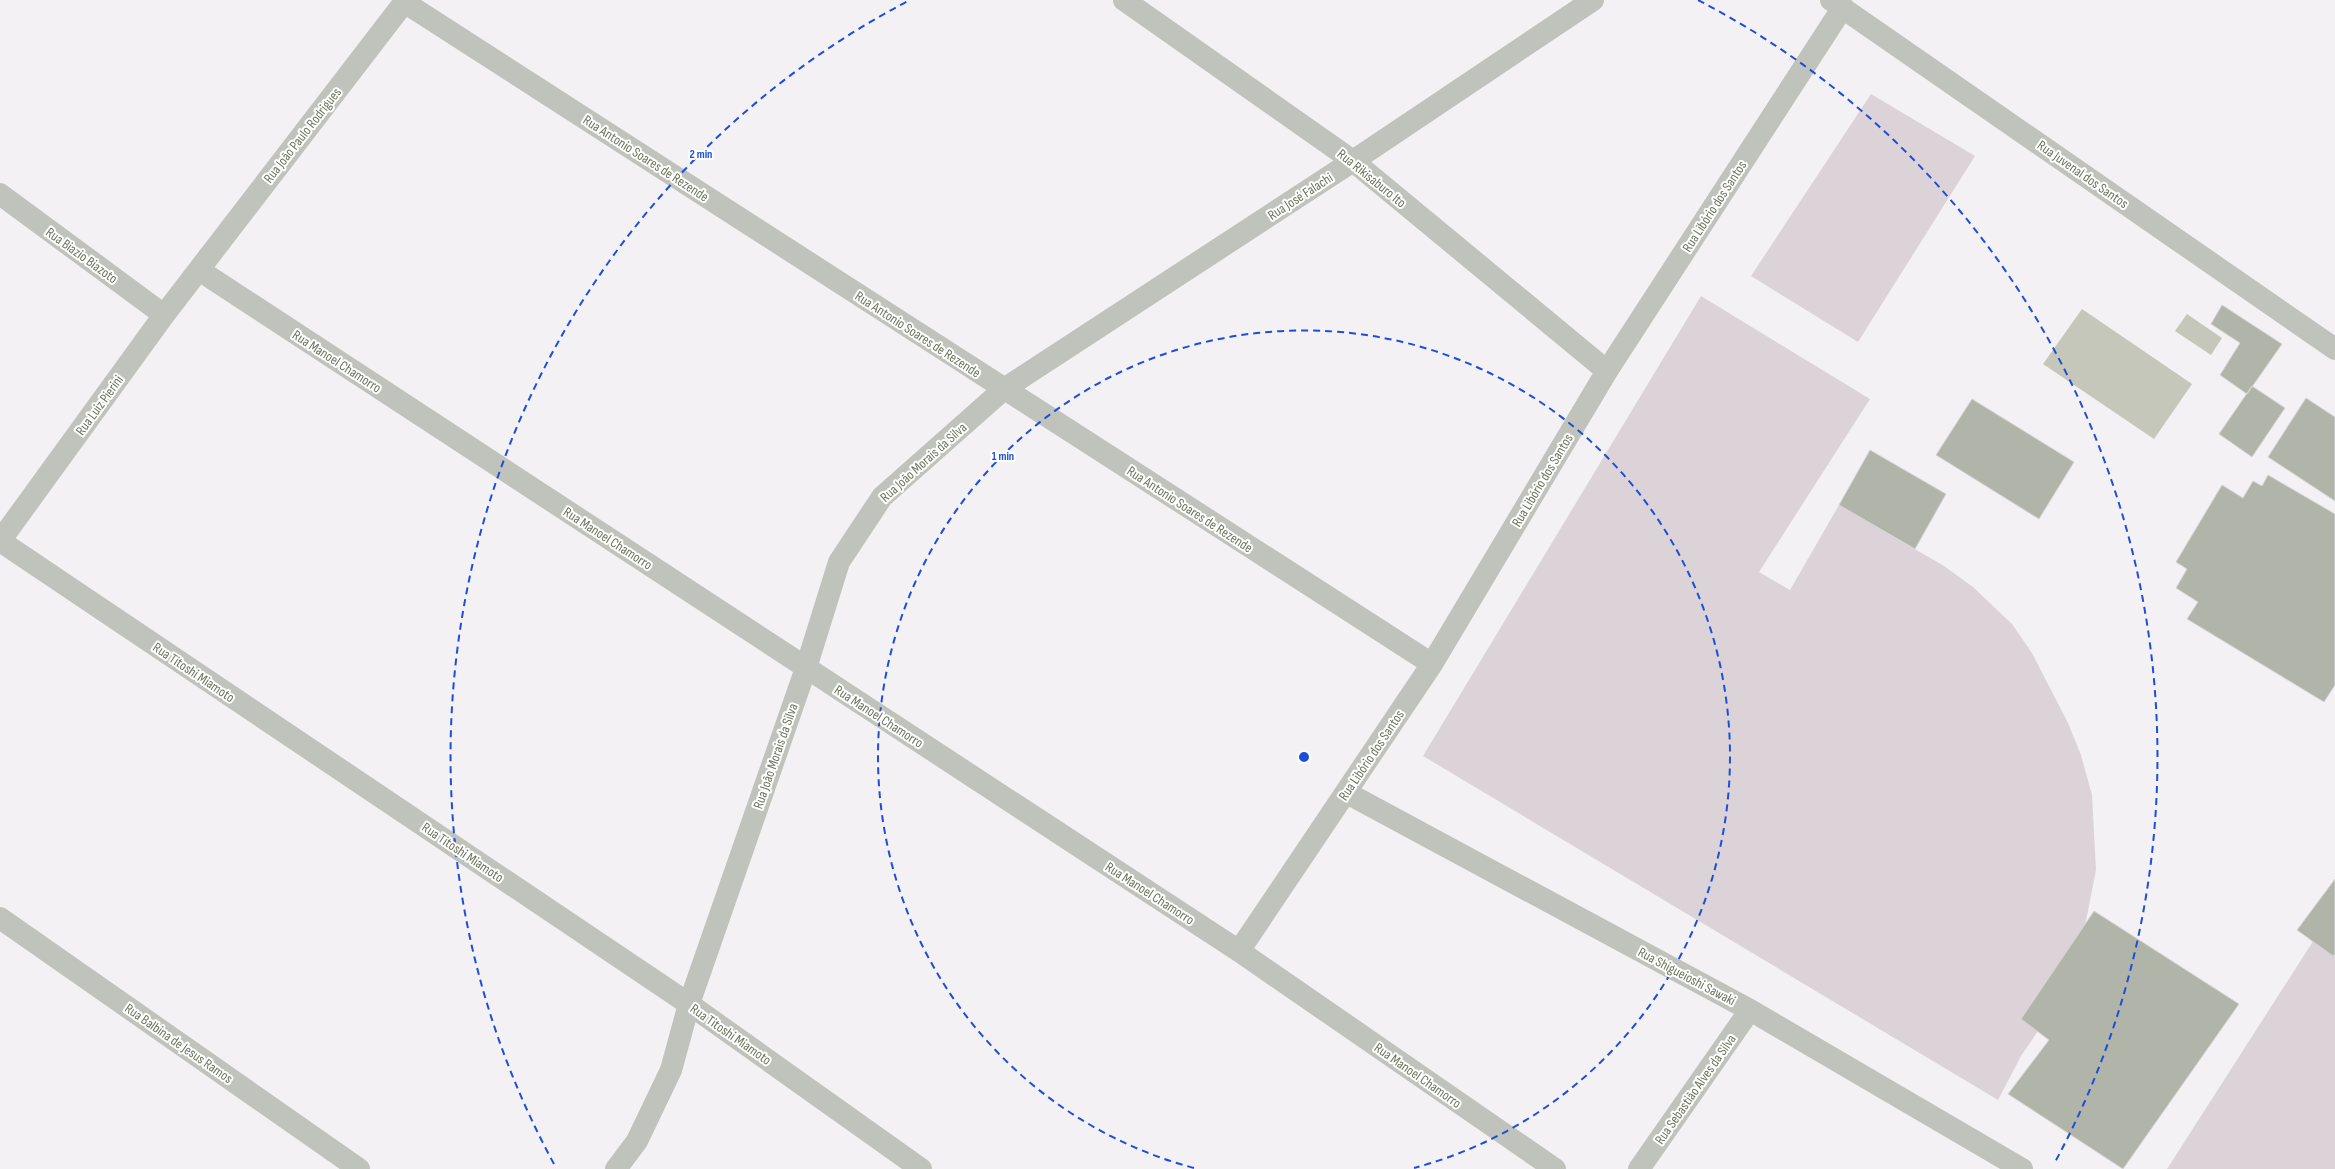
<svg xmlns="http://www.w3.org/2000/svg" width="2335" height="1169" font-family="'Sofia Sans Condensed',sans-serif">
  <rect width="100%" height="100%" fill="#f4f1f4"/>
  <path fill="#dbd3d8" d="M1871,94L1975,156L1858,342L1751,276Z
    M1701,296L1870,399L1759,572L1790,590L1839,505L1944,566L1973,587L2012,624L2032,653L2068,723L2081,755L2092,795L2096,870L2084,931L2038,1031L2021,1056L1998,1100L1423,756Z
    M2335,907V1169H2167Z"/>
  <path fill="#c5c7ba" d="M2082,309L2192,384L2154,439L2043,364Z
    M2187,314L2222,338L2211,355L2175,331Z"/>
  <path fill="#b1b4a9" stroke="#d6d4d6" d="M2222,305L2282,344L2247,394L2220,375L2240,343L2211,324Z
    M2252,386L2285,408L2252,457L2219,434Z
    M2306,398L2335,417V501L2268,457Z
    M1972,399L2074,462L2039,519L1936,455Z
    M1870,450L1946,494L1915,549L1839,505Z
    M2268,475L2335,514V685L2324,702L2187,619L2198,602L2176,588L2187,569L2176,562L2222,485L2243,498L2253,481L2262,486Z
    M2335,879V954L2333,956L2297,930Z
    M2094,911L2239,1004L2123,1169L2008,1094L2049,1040L2021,1019Z"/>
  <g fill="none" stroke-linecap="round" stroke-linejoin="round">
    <path stroke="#c0c3bc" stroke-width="22" d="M1124,0L1353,161L1607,371
      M1831,0L2335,349
      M404,2L1432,664
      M0,194L164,315
      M199,270L1239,951L1555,1169
      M0,541L689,1004L921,1169
      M0,541L164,315L406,0
      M1347,793L1750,1010L2022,1169
      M0,918L359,1169
      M1239,951L1432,664L1607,371L1843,7
      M616,1169L637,1141L671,1070L689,1004L806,668L839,562L882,497L1004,389L1353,161L1593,0
      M1639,1169L1750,1010"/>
  </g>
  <g fill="none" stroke="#1d4ed8" stroke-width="2" stroke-dasharray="7 5">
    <path d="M1194 1168A426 426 0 1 1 1414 1168"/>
    <path d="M554 1164A853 853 0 0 1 910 0M1698 0A853 853 0 0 1 2054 1164"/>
  </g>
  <g text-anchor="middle" stroke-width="4" stroke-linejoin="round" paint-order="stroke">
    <g font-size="14" fill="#6d745e" stroke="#fff">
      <text transform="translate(302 135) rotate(-52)" y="5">Rua João Paulo Rodrigues</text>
      <text transform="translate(646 158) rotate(33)" y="5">Rua Antonio Soares de Rezende</text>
      <text transform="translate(2083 174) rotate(35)" y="5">Rua Juvenal dos Santos</text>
      <text transform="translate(1372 178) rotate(39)" y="5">Rua Rikisaburo Ito</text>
      <text transform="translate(1300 196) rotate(-33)" y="5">Rua José Falachi</text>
      <text transform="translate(1714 206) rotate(-57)" y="5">Rua Libório dos Santos</text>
      <text transform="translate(82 255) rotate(36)" y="5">Rua Biazio Biazoto</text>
      <text transform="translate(918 334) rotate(33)" y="5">Rua Antonio Soares de Rezende</text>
      <text transform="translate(337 361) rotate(33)" y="5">Rua Manoel Chamorro</text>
      <text transform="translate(99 405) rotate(-54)" y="5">Rua Luiz Pierini</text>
      <text transform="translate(923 462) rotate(-42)" y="5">Rua João Morais da Silva</text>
      <text transform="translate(1542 480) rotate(-59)" y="5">Rua Libório dos Santos</text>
      <text transform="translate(1190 509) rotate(33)" y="5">Rua Antonio Soares de Rezende</text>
      <text transform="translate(608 538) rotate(33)" y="5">Rua Manoel Chamorro</text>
      <text transform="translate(194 672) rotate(34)" y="5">Rua Titoshi Miamoto</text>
      <text transform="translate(879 716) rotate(33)" y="5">Rua Manoel Chamorro</text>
      <text transform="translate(1371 755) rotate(-56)" y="5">Rua Libório dos Santos</text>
      <text transform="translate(775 756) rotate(-71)" y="5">Rua João Morais da Silva</text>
      <text transform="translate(463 852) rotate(34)" y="5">Rua Titoshi Miamoto</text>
      <text transform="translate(1150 893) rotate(33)" y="5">Rua Manoel Chamorro</text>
      <text transform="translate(1687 976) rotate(28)" y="5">Rua Shigueioshi Sawaki</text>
      <text transform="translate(731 1034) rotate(35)" y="5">Rua Titoshi Miamoto</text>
      <text transform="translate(179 1043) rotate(35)" y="5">Rua Balbina de Jesus Ramos</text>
      <text transform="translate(1418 1075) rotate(35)" y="5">Rua Manoel Chamorro</text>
      <text transform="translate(1695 1089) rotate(-55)" y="5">Rua Sebastião Alves da Silva</text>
    </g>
  </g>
  <circle cx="1304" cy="757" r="6" fill="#1d4ed8" stroke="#fff" stroke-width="2"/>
  <g font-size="12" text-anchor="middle" font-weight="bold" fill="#1d4ed8" stroke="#fff" stroke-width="4" stroke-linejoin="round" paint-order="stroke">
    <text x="701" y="158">2 min</text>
    <text x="1003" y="460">1 min</text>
  </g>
</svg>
